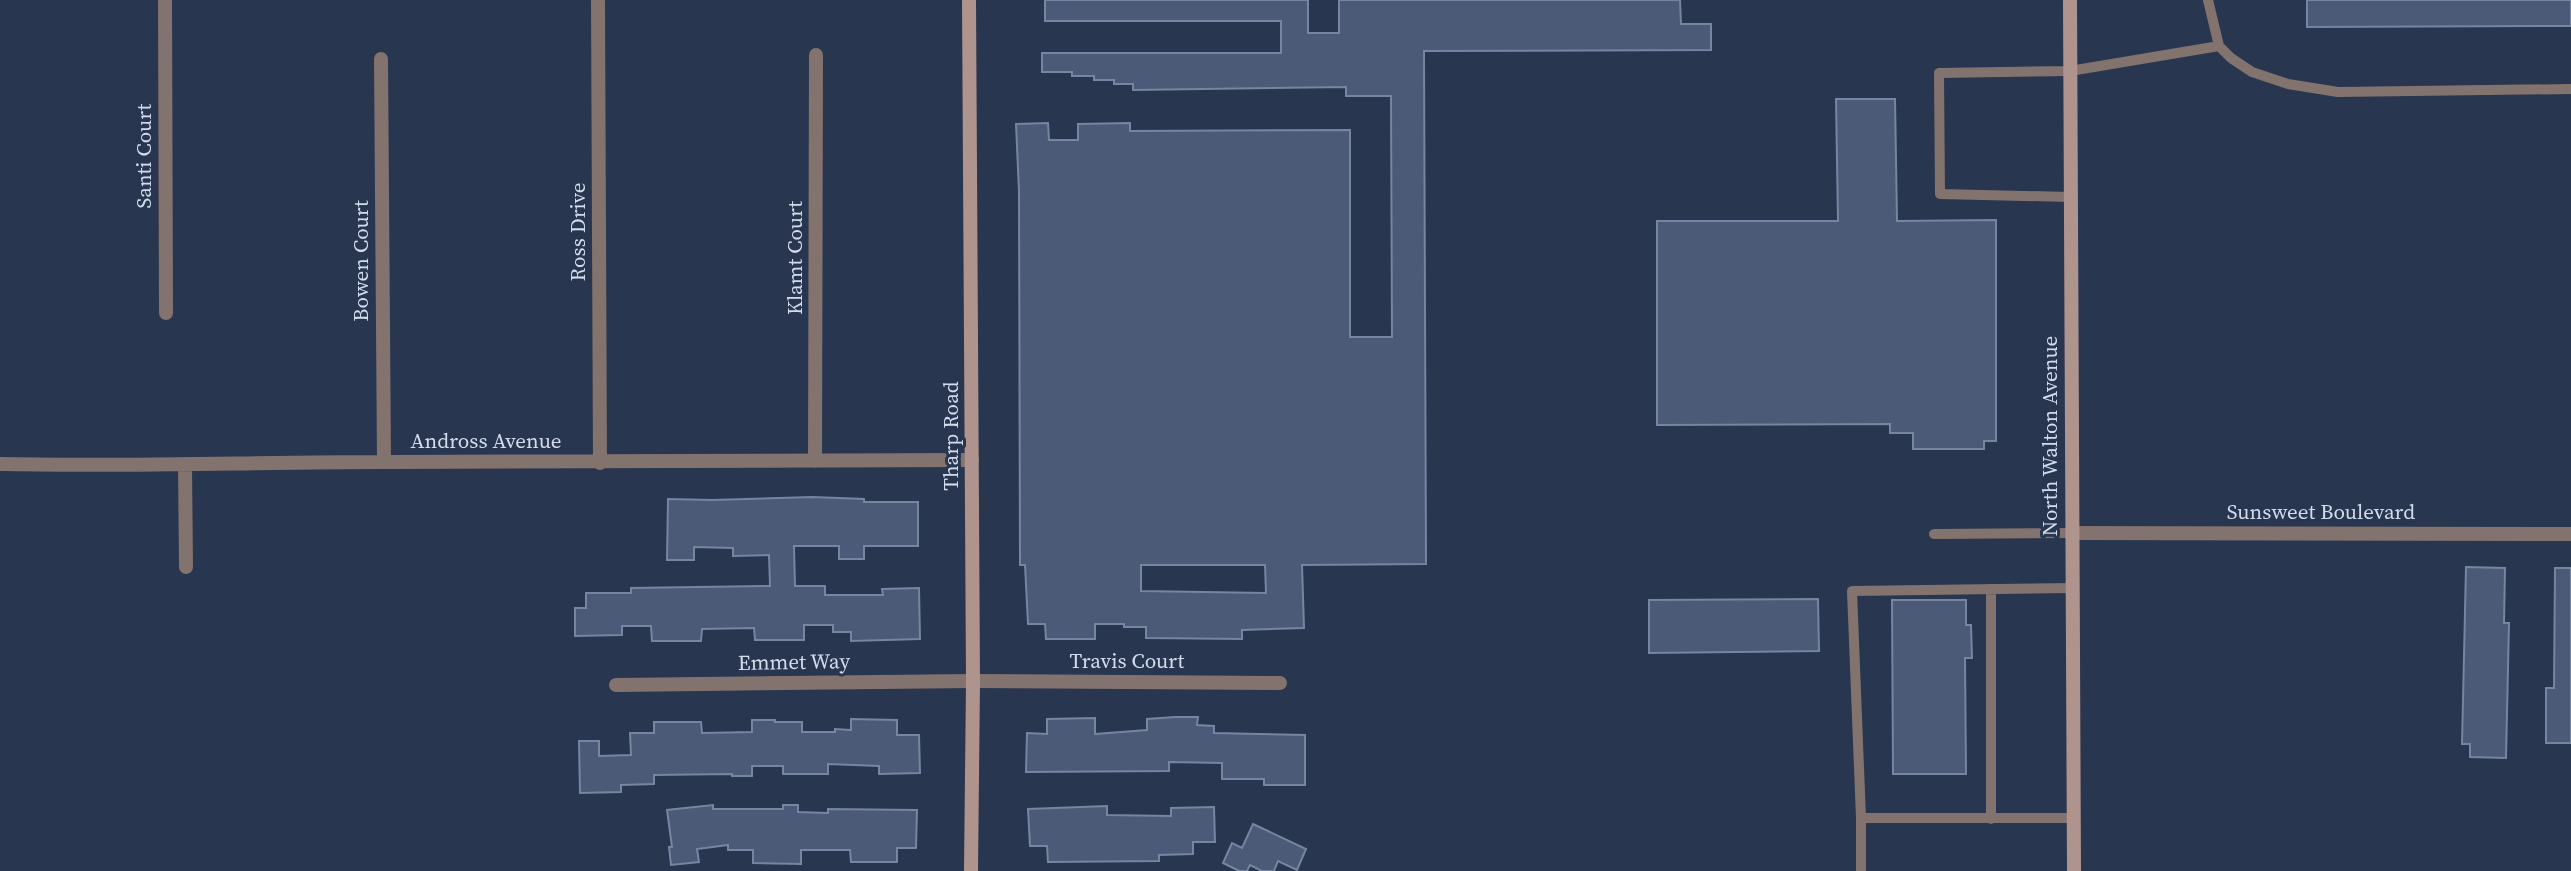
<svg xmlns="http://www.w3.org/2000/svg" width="2571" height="871" font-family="'Source Serif 4',serif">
  <rect width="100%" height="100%" fill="#28364f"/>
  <path fill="#4b5a76" stroke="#7585a3" stroke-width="2" fill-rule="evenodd" d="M1045,0H1308V33H1339V0H1680L1681,24H1711V50L1424,51L1426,564L1302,565L1304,628L1242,630V639L1146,638V627H1124V624H1095V639H1046L1045,624H1028L1025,565H1020L1019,192L1016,124L1048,123L1049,140H1078V124L1130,123V131L1350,130V337H1392L1391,96H1346V87L1133,90V84H1114V80H1094V76H1072V72H1042V53H1281V21H1045ZM1141,565H1265L1266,593L1141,591Z
    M2307,0H2571V26L2307,27Z
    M1836,99H1895L1897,221L1996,220V441H1984V449H1913V433H1890V424L1657,425V221H1838Z
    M812,497L864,499V502H918V546H864V559H839V546H794L795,586H825V595H883L882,589L919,588L920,639L851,641V632H833V625H804V640H755L754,628L702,629L701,641H652L651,626H622V635L575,636V608H586V593H631V588L770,586L769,555L733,556V548L694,547V560H667L668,499L712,500Z
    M2466,567L2505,568L2504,623H2509L2506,758L2470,757V744H2462Z
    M2555,568H2571V743H2546V688H2554Z
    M1818,599L1819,651L1649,653V600Z
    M1892,600H1966V625H1971L1972,658H1965L1966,774H1893Z
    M1175,717H1198L1197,725L1214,726V733L1305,735V785H1264V779H1222V763L1169,762V771L1026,772L1027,733L1047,734V719L1095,718V734L1147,730V719Z
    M851,719L897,720V735H919L920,773L879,774V766L828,764V774H783V766H752V776H732V774L654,775V784L621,785V792L580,793L579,741H599V756L631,755L630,733H654V722H701L702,733L752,732V720H775V722H802V732H835V729L851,730Z
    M713,805V809H783V805H798V812L828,813V809L917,810L916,848H897V862H851L850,850H801V864L753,863V850H728V845L697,849L699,862L671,865L669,847H672L667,810Z
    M1107,806V815L1171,816V808L1214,807L1215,842H1193V854L1159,855V861L1048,862L1047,846H1030L1028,809Z
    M1253,824L1306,849L1297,870L1278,861L1274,871H1262L1250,865L1247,871H1239L1223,863L1232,843L1242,848Z"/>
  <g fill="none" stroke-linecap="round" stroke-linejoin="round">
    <path stroke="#83736e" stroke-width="10" d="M2208,0L2219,46L2231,58L2252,72L2288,84L2338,92L2571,89
      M2070,197L1940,194L1939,73L2070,71L2219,46
      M1934,534L2071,533
      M2072,588L1852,591L1861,818H2073
      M1991,589V819
      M1861,818V871"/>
    <path stroke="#83736e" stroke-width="14" d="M165,0L166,313
      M598,0L600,463
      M381,59L384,462
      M815,461L816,55
      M0,464C129,467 257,462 386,462C581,461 776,462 972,460
      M185,466L186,567
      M2071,533L2571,534
      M616,685L973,681L1280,683"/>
    <path stroke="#af948e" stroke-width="14" d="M969,0L973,681L971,871
      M2070,0L2074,871"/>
  </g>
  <g text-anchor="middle" stroke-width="6" stroke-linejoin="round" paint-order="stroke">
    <g font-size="21" fill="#d3dcec" stroke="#28364f">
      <text transform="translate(144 156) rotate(-90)" y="7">Santi Court</text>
      <text transform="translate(578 232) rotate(-90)" y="7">Ross Drive</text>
      <text transform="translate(795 258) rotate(-90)" y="7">Klamt Court</text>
      <text transform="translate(361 261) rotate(-90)" y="7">Bowen Court</text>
      <text transform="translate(951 436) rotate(-90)" y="7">Tharp Road</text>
      <text transform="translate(2050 436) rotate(-90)" y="7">North Walton Avenue</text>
      <text x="486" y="448">Andross Avenue</text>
      <text x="2321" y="519">Sunsweet Boulevard</text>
      <text x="1127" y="668">Travis Court</text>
      <text transform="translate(794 662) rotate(-1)" y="7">Emmet Way</text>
    </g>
  </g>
</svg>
